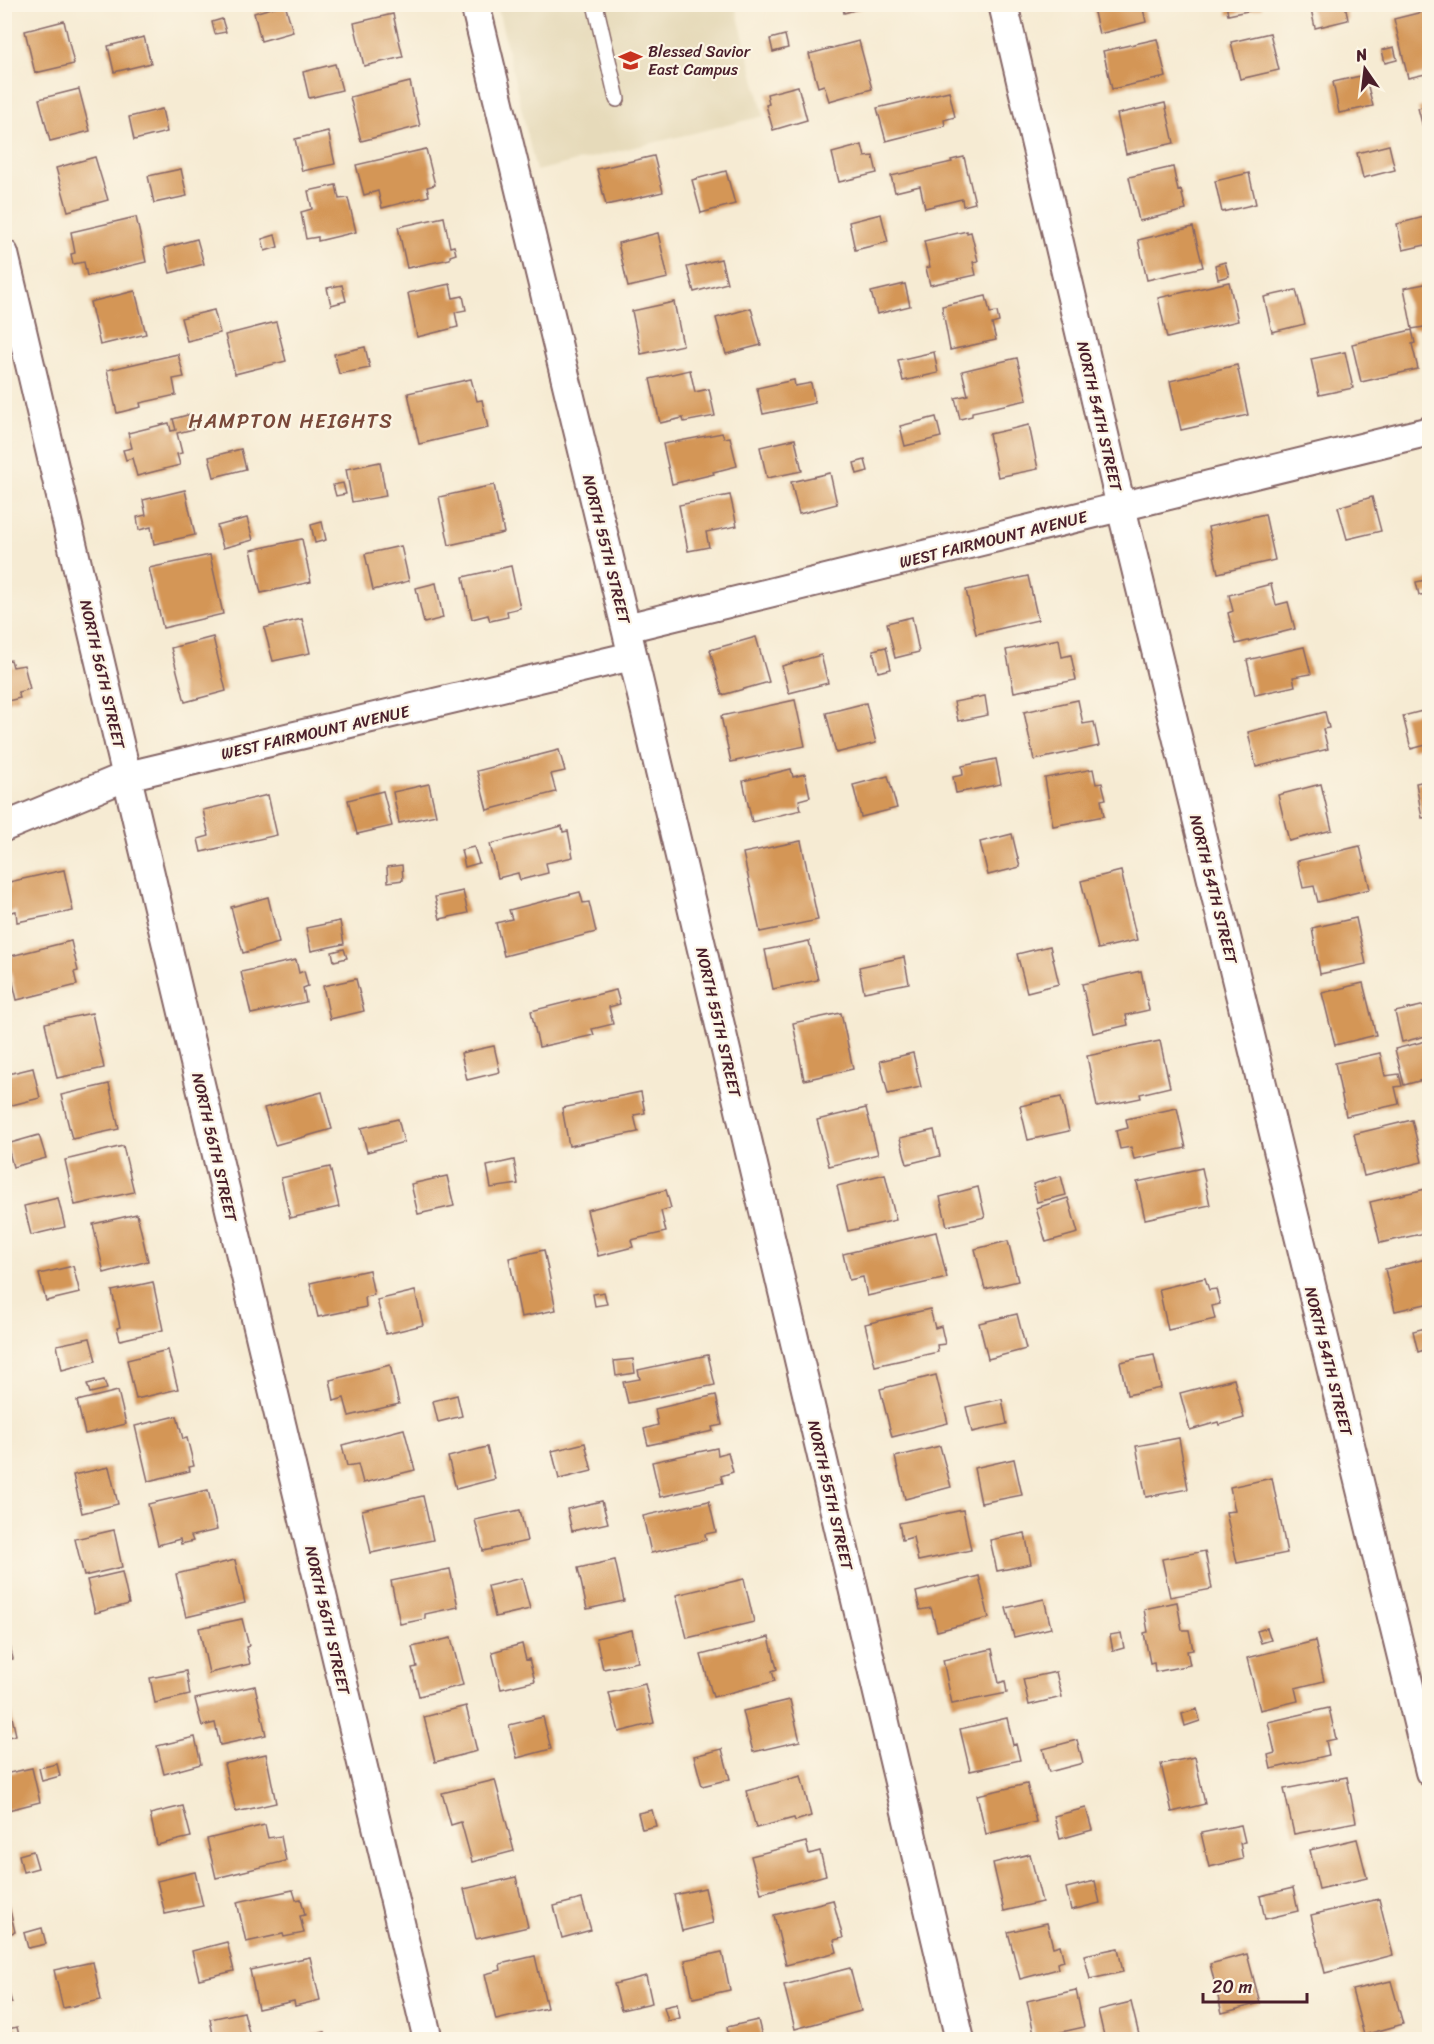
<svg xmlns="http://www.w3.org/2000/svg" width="1434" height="2044" font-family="Sriracha,sans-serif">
  <rect width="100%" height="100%" fill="#fcf5e5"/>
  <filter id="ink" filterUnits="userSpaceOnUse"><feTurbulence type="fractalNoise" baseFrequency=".0167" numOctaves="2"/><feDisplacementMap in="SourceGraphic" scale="12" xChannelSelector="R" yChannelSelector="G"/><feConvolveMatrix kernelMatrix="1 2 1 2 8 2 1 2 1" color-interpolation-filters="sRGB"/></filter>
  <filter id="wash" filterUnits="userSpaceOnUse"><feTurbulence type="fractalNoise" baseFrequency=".008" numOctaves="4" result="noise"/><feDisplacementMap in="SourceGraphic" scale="24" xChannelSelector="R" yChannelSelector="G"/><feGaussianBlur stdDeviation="1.35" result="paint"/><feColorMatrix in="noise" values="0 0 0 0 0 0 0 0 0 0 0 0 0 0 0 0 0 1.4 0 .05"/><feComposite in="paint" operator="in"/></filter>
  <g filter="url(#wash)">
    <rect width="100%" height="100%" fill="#f6ebd3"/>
    <path fill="#e6daba" d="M497,5H735L764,116L536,171Z"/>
    <g id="blocks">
      <path fill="#d49657" d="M285,4L293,32L261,41L254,13Z
        M842,4H872V5L844,13Z
        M1092,4H1142L1146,22L1099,34Z
        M1226,4H1261L1262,8L1228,15Z
        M1310,4H1345L1348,20L1315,28Z
        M1430,10V73L1408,78L1394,19Z
        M393,14L403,57L364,66L354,23Z
        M222,19L226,32L215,34L212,22Z
        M64,21L74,64L35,73L25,31Z
        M1270,33L1279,70L1240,79L1231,42Z
        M785,35L788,48L773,52L770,39Z
        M144,37L151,63L114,72L108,46Z
        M1157,39L1166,77L1112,89L1103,51Z
        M859,41L872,89L829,101L824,85L818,87L809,54Z
        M1394,47L1397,60L1385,63L1382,50Z
        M335,64L342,90L309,98L303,72Z
        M1365,75L1373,106L1339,113L1333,82Z
        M410,82L420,126L361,141L350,97Z
        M798,86L807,120L773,130L766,105L769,104L767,94Z
        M79,89L90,131L50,141L39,99Z
        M949,91L955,117L944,120L945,126L886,141L877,108Z
        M1165,103L1174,143L1126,154L1117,114Z
        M1430,105V146H1428L1418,108Z
        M162,109L167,132L134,140L129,117Z
        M328,131L335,164L302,171L295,139Z
        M862,145L865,157L873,156L877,173L839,182L832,153Z
        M1389,145L1395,170L1363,178L1357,153Z
        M426,149L435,185L427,187L429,196L382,208L378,191L364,195L356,165Z
        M654,156L663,192L606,205L597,169Z
        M95,157L108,200L68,211L56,168Z
        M964,157L975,203L963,206L962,199L925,208L920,186L895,192L891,176L952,162L951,160Z
        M1173,167L1178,191L1181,190L1186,210L1139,221L1129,177Z
        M181,169L187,196L154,203L148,176Z
        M726,171L735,204L701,213L692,180Z
        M1249,173L1256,204L1222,212L1215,181Z
        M336,185L339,199L348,198L356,232L318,241V237L306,239L301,212L312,209L308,191Z
        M881,214L888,242L855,250L849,222Z
        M1428,216L1430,244L1403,250L1397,224Z
        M136,217L146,262L87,276L84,262L73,264L71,254L75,253L71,232Z
        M444,217L450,247L454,246L456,254L450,256V259L407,268L398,227Z
        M1193,227L1203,267L1147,280L1138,240Z
        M967,231V233L971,232L978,261L973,262L976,275L930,285L926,268L930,267L924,241Z
        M658,233L668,278L628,287L618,243Z
        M275,235L278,247L265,251L262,239Z
        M197,239L204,264L170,273L164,248Z
        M721,259L727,283L694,292L687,267Z
        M1225,262L1229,276L1218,279L1215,265Z
        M1229,282L1238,321L1167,338L1158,298Z
        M1430,283V326L1412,329L1404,288Z
        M450,284L453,298L463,296L466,310L455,312L458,327L417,337L408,293Z
        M905,284L910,306L877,314L871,292Z
        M342,285L346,301L331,305L327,288Z
        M1296,290L1305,324L1272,332L1264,297Z
        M135,291L146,334L100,345L90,302Z
        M986,296L990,313L997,312L999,322L992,324L996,340L950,350L942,306Z
        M674,302L683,345L641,354L632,311Z
        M751,308L761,345L726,354L716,318Z
        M214,310L220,333L187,341L181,318Z
        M276,322L286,361L235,374L225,335Z
        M1412,330L1415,343L1412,344L1418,369L1361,382L1352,344Z
        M365,347L370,368L339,374L334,354Z
        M934,352L938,373L903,381L898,360Z
        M1345,352L1353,388L1319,395L1311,359Z
        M178,354L184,377L173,379L176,395L140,403L141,407L117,413L107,370Z
        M1017,358L1027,400L972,412V416L960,419L955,398L968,395L962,371Z
        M1237,365L1248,415L1181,430L1170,381Z
        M690,370L695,392L709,389L715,416L684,422L683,418L660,423L650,379Z
        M471,379L477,401L482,400L488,428L419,444L408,393Z
        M794,380L795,386L811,383L815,403L763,414L757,388Z
        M191,414L194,429L177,433L182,453L177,454L180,465L137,476L132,458L126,460L123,450L132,448L128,433L169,423L171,431L176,430L173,419Z
        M936,417L941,437L905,446L900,426Z
        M1029,425L1038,469L998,477L989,434Z
        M722,433L724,438L730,437L737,466L713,472L714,474L672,484L663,444Z
        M795,439L802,471L767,478L760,447Z
        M241,449L246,469L214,477L209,457Z
        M865,460L868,471L857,474L854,463Z
        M380,462L386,496L352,502L346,469Z
        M830,473L837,504L799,514L791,482Z
        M343,483L346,494L336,496L333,485Z
        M494,485L504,533L449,545L439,497Z
        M185,490L195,535L154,544L151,527L139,530L137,517L146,515L143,500Z
        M730,495L737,526L706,532L709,547L688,551L679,505Z
        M1372,497L1381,531L1347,539L1338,507Z
        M1265,514L1275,560L1218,573L1208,527Z
        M247,518L253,540L223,548L217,526Z
        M322,522L326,540L315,543L311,525Z
        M302,539L311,582L261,593L251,550Z
        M401,546L409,581L373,590L365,554Z
        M210,555L223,614L163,628L149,568Z
        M511,566L520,608L507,611L508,617L490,621L488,615L472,619L463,577Z
        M1028,576L1038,620L976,634L966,590Z
        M1430,579V594L1419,595L1416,582Z
        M436,583L443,618L424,623L416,588Z
        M1271,584L1276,605L1288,602L1295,629L1236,644L1228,613L1233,611L1229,595Z
        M912,617L919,652L895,658L887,623Z
        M302,619L310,653L273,661L264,628Z
        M213,637L226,691L185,702L171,648Z
        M756,637L769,682L722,695L710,650Z
        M1059,639L1062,657L1071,655L1076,680L1014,692L1006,650Z
        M886,647L891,669L878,672L873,650Z
        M1304,647L1311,674L1293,677L1295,686L1255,695L1247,660Z
        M821,655L828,683L789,693L782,666Z
        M11,660L13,667L24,665L30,689L18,692L20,698L4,702V661Z
        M985,696L988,715L958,721L954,702Z
        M795,700L805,746L731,762L721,716Z
        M1078,700L1083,724L1094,722L1099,746L1034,760L1024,712Z
        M866,703L876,743L836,753L826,713Z
        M1430,709V744L1411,749L1403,716Z
        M1325,712L1329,728L1323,729L1328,749L1256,767L1248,732Z
        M559,750L565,771L551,774L556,792L487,810L477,771Z
        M996,759L1001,784L956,793L953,777L963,775L962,766Z
        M791,769L793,777L805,774L810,797L799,800L801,810L752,822L743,781Z
        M1093,769L1096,784L1102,783L1106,799L1101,800L1104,816L1053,826L1045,778Z
        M888,776L897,808L861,817L853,785Z
        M1430,780V817L1422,818L1416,783Z
        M429,784L436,815L399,823L393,792Z
        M1321,784L1332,830L1289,841L1278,795Z
        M383,791L392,826L357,834L348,800Z
        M268,795L277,835L201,852L198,839L209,836L203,810Z
        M562,826L563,832L568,831L573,857L546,863L548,873L520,880L518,873L498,878L490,844Z
        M1012,834L1020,867L988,875L980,842Z
        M801,841L818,920L760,932L743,853Z
        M1360,846L1370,889L1318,902L1314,886L1303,888L1297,861Z
        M474,847L479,863L465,867L461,850Z
        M402,865L403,880L388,882L387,867Z
        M64,870L73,911L17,922L16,911L5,913L4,888L10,887L9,882Z
        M1121,871L1137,940L1098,949L1081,881Z
        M463,891L468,913L440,919L435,897Z
        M580,892L583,903L589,902L596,932L504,956L496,923L512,919L509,910Z
        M268,897L279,943L243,953L231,907Z
        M1356,918L1366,964L1320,974L1312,928Z
        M340,921L344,944L311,951L306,928Z
        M71,941L78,971L74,972L77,985L17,1000L7,957Z
        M809,941L818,980L773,989L765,950Z
        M1050,946L1059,984L1027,992L1017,954Z
        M344,949L347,958L334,961L332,952Z
        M904,957L909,983L864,992L859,967Z
        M296,960L299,973L304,971L308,986L303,988L306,1002L251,1014L241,972Z
        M1141,971L1149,1010L1126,1015L1128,1025L1093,1033L1082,984Z
        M356,979L364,1011L330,1019L323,986Z
        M1363,983L1376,1035L1335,1045L1322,993Z
        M616,990L620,1004L609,1007L613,1024L592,1029L594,1035L539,1047L531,1011Z
        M1430,1004V1035L1402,1042L1395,1012Z
        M4,1011L9,1026L4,1027Z
        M92,1013L104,1068L57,1078L45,1023Z
        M841,1013L853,1069L804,1080L793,1023Z
        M1430,1040V1078L1404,1085L1395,1049Z
        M1160,1041L1170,1087L1140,1094L1141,1098L1097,1107L1087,1056Z
        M494,1046L500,1072L467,1080L461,1053Z
        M913,1053L921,1087L888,1094L880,1061Z
        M1380,1053L1385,1076L1399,1074L1402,1086L1395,1087L1399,1104L1346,1116L1335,1063Z
        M33,1068L40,1098L4,1107V1075Z
        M109,1084L119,1129L72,1139L61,1095Z
        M322,1092L332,1129L275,1145L264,1108Z
        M641,1092L645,1113L634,1115L638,1132L569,1146L562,1108Z
        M1061,1097L1069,1131L1028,1140L1020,1106Z
        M866,1108L878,1154L829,1166L817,1120Z
        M1177,1108L1186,1148L1134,1159L1131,1147L1120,1149L1116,1131L1128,1128L1126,1119Z
        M398,1119L404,1142L367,1152L361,1128Z
        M1412,1120L1422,1162L1364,1176L1354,1134Z
        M934,1130L940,1156L907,1164L900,1138Z
        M39,1135L46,1158L13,1167L7,1144Z
        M123,1146L134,1192L75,1205L65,1160Z
        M514,1160L518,1184L491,1188L487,1166Z
        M330,1167L339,1207L290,1218L281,1178Z
        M1202,1168L1210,1205L1145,1219L1137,1182Z
        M885,1174L896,1220L848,1231L837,1186Z
        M447,1176L454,1206L418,1214L411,1184Z
        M1061,1176L1066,1195L1037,1202L1033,1184Z
        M978,1187L985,1217L947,1226L940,1197Z
        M1430,1188V1232L1380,1243L1370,1202Z
        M666,1190L671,1208L661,1211L666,1232L631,1240L633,1247L598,1256L587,1210Z
        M58,1198L65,1227L31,1235L24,1206Z
        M1068,1198L1078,1233L1046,1242L1036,1208Z
        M137,1214L148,1261L104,1273L93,1224Z
        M936,1232L947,1278L867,1296L863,1277L849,1280L843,1254Z
        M1008,1241L1018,1281L985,1289L975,1249Z
        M544,1250L556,1310L521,1317L509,1258Z
        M1430,1258V1303L1395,1311L1385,1269Z
        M73,1266L80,1293L46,1301L39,1274Z
        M369,1270L374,1295L365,1297L366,1307L318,1317L310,1283Z
        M1205,1278L1209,1290L1216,1289L1220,1304L1212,1306L1215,1319L1168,1330L1159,1289Z
        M153,1282L163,1330L120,1340L117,1328L120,1327L112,1291Z
        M415,1291L423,1325L386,1334L377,1300Z
        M604,1292L607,1304L595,1306L593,1294Z
        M930,1309L935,1328L941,1326L945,1344L937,1345L938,1352L875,1366L865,1324Z
        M1017,1314L1026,1349L988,1359L979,1323Z
        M1430,1327V1368H1429L1424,1350L1418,1352L1413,1331Z
        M90,1338L96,1361L62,1370L57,1345Z
        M168,1350L178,1389L136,1399L127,1360Z
        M708,1355L715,1385L628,1403L623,1382L640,1379L638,1370Z
        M1154,1355L1161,1388L1127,1395L1120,1362Z
        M633,1359L635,1373L616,1376L614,1361Z
        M390,1365L399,1404L349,1416L344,1398L334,1401L330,1380Z
        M936,1375L948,1423L892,1437L880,1389Z
        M1234,1379L1244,1418L1219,1425L1218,1422L1190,1430L1180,1393Z
        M104,1380L107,1389L90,1393L87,1384Z
        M118,1391L126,1424L85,1434L77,1401Z
        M457,1395L462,1416L438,1422L433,1401Z
        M716,1395L722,1425L712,1427L713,1431L648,1445L644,1429L658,1425L655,1409Z
        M1002,1399L1007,1424L972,1432L966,1407Z
        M177,1416L183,1439L187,1438L194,1466L189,1467L190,1471L148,1481L135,1426Z
        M404,1429L415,1470L363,1483L358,1464L347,1466L342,1445Z
        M1179,1438L1188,1489L1146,1497L1136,1446Z
        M585,1443L592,1471L559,1479L552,1451Z
        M940,1446L951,1487L905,1499L895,1457Z
        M487,1447L495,1479L456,1489L448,1457Z
        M717,1448L718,1455L728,1452L733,1472L721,1476L723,1483L660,1497L652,1462Z
        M1014,1459L1022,1495L981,1503L974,1468Z
        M109,1467L118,1504L82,1513L73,1475Z
        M1272,1478L1287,1553L1237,1563L1226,1512L1235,1511L1230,1487Z
        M208,1490L217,1530L191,1536L193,1541L181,1544L180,1539L158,1545L148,1504Z
        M423,1496L433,1540L371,1553L362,1510Z
        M602,1501L608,1523L572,1531L567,1509Z
        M709,1501L716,1532L705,1534L706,1540L651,1553L643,1516Z
        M520,1510L527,1541L483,1551L475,1520Z
        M963,1510L971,1550L918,1561L913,1537L902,1540L899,1523Z
        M114,1530L122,1567L84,1576L75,1539Z
        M1025,1533L1031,1564L997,1571L990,1540Z
        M1205,1551L1212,1589L1170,1597L1162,1559Z
        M235,1560L245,1603L186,1617L176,1574Z
        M615,1560L624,1601L587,1609L578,1568Z
        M450,1569L458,1607L425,1614V1619L400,1624L391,1581Z
        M122,1572L129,1604L95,1613L87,1580Z
        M979,1576L989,1618L937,1631L931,1608L920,1610L916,1592Z
        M522,1578L530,1609L495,1617L488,1586Z
        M744,1579L754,1622L687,1638L676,1595Z
        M1044,1599L1051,1628L1014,1637L1006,1608Z
        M1177,1602L1182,1630H1189L1193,1650L1187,1651L1190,1665L1155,1672L1154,1662L1150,1663L1144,1633L1148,1632L1144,1609Z
        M242,1619L249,1646L246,1647L250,1664L209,1673L199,1628Z
        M1267,1628L1271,1640L1261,1643L1257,1631Z
        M632,1630L638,1662L603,1669L596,1638Z
        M7,1632L13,1659L4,1661V1633Z
        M1121,1633L1124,1648L1113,1651L1110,1635Z
        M769,1637L777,1669L772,1671L775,1681L713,1697L701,1655Z
        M451,1638L463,1685L419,1696L412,1668L417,1667L412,1647Z
        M1315,1641L1324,1681L1295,1688L1298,1701L1260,1710L1247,1658Z
        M522,1644L526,1660L529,1659L535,1681L501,1689L492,1652Z
        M992,1649L999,1683L1005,1681L1007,1693L952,1704L943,1660Z
        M186,1671L190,1695L155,1703L150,1678Z
        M1056,1672L1062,1697L1029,1705L1023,1679Z
        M645,1684L654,1723L619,1732L609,1693Z
        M255,1686L266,1735L220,1745L215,1723L202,1726L195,1699Z
        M790,1700L800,1741L753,1752L743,1711Z
        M9,1704L16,1735L4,1738V1705Z
        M466,1706L477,1751L435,1762L424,1717Z
        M1329,1708L1336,1739L1326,1741L1329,1755L1271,1769L1268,1755L1275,1753L1268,1722Z
        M1197,1709L1200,1721L1185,1726L1182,1714Z
        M543,1717L551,1749L517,1758L509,1725Z
        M1007,1718L1013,1745L1016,1744L1020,1760L970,1771L960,1729Z
        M195,1737L201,1764L164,1774L157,1746Z
        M1077,1740L1083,1763L1049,1772L1043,1749Z
        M722,1749L730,1779L702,1786L694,1756Z
        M266,1754L276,1803L236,1812L224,1764Z
        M1195,1757L1205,1804L1172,1812L1161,1764Z
        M57,1764L60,1776L42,1781L39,1768Z
        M32,1768L40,1802L4,1811V1774Z
        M801,1776L811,1816L795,1821L794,1818L756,1828L746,1791Z
        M1347,1777L1356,1822L1294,1834L1284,1789Z
        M495,1780L514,1851L472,1862L461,1822L451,1825L442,1793Z
        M1027,1784L1036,1822L986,1834L977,1795Z
        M183,1806L191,1837L157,1845L150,1814Z
        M1086,1808L1092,1830L1060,1839L1054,1816Z
        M652,1810L656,1826L642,1829L638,1813Z
        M265,1825L268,1838L281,1836L286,1861L216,1878L207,1839Z
        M1241,1825L1245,1842L1240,1843L1243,1859L1209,1867L1201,1833Z
        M1357,1839L1367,1878L1319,1889L1310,1850Z
        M806,1842L809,1854L820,1851L826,1875L761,1893L751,1856Z
        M33,1851L38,1868L23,1872L19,1855Z
        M1030,1854L1042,1902L1004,1911L993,1863Z
        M195,1872L203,1906L165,1914L157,1881Z
        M516,1877L528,1927L476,1939L464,1889Z
        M1095,1881L1100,1903L1071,1910L1066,1888Z
        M705,1888L713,1923L682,1931L674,1895Z
        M1293,1888L1298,1911L1265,1919L1260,1896Z
        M5,1889L15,1932L4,1935V1890Z
        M293,1890L296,1900L301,1899L305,1915L300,1916L304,1933L284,1937L283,1934L246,1942L237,1902Z
        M582,1899L591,1930L562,1938L554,1906Z
        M1379,1899L1393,1955L1325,1973L1311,1915Z
        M833,1900L843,1938L834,1940L837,1952L786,1965L774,1915Z
        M1047,1923L1053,1947L1060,1945L1064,1961L1057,1963L1058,1969L1020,1979L1008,1932Z
        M42,1928L46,1944L28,1948L24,1933Z
        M227,1942L234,1971L199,1979L192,1951Z
        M1118,1948L1123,1972L1090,1979L1084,1955Z
        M722,1952L730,1990L693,1998L685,1960Z
        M1247,1954L1260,2003L1222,2013L1210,1964Z
        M535,1956L547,2008L496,2020L485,1974L501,1970L500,1964Z
        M310,1957L320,2000L295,2006L294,2001L258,2009L250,1970Z
        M93,1962L101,2000L63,2008L54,1970Z
        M850,1968L861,2011L795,2029L784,1985Z
        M646,1976L652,2003L621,2010L614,1984Z
        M4,1977L12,2003L4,2004Z
        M1391,1981L1403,2024L1364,2035L1352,1990Z
        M1076,1990L1084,2027L1035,2038L1027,2001Z
        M1131,2002L1139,2035L1119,2040H1105L1098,2010Z
        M677,2004L680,2018L668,2021L664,2007Z
        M244,2012L250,2037L239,2040H214L210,2019Z
        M758,2020L763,2040H729L727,2027Z
        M17,2027L20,2040H4V2030Z
        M325,2032L327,2040H294V2039Z"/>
    </g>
  </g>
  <g filter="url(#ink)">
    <use href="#blocks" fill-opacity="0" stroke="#866666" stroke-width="1.5"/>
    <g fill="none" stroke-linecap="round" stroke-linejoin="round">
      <defs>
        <path id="lane" d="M595,4L617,99"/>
        <path id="street" d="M475,4L626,628L960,2040
          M1003,4L1121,507L1430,1772
          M4,254L135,811L428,2040
          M626,628L1430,431
          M4,827L127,776L632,656"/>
      </defs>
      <use href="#lane" stroke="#866666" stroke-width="18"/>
      <use href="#street" stroke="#866666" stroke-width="32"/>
      <use href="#lane" stroke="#fff" stroke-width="15"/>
      <use href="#street" stroke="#fff" stroke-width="28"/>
    </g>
  </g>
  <defs>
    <symbol id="school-bare" viewBox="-9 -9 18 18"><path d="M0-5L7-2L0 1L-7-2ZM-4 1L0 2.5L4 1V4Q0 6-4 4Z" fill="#c8321e" stroke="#fcf5e5" stroke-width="2.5" paint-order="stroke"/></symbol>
  </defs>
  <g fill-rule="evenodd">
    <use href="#school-bare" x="614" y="44" width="33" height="33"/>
  </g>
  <g text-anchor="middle" stroke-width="4.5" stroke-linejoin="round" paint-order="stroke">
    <g font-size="16" fill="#4a1f2b" stroke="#fcf5e5" text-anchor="start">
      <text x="648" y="57">Blessed Savior<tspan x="648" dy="18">East Campus</tspan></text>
    </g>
    <g font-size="16" fill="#4a1f2b" stroke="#fcf5e5">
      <text transform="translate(1100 416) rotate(77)" y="6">NORTH 54TH STREET</text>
      <text transform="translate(993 539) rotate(-14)" y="6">WEST FAIRMOUNT AVENUE</text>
      <text transform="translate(607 549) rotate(76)" y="6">NORTH 55TH STREET</text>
      <text transform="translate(103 674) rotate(77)" y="6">NORTH 56TH STREET</text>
      <text transform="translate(315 732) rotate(-13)" y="6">WEST FAIRMOUNT AVENUE</text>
      <text transform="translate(1214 889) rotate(76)" y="6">NORTH 54TH STREET</text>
      <text transform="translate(719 1022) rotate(77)" y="6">NORTH 55TH STREET</text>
      <text transform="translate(215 1147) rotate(77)" y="6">NORTH 56TH STREET</text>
      <text transform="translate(1329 1361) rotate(76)" y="6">NORTH 54TH STREET</text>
      <text transform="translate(831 1495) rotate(77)" y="6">NORTH 55TH STREET</text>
      <text transform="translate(328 1620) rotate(77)" y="6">NORTH 56TH STREET</text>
    </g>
    <g font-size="20" letter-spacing="1.5" fill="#7a493a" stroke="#fcf5e5">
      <text x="291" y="428">HAMPTON HEIGHTS</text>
    </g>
  </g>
  <rect width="1434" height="2044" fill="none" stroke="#fcf5e5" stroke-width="24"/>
  <g transform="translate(1365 69) rotate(346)" stroke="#fcf5e5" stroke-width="4.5" paint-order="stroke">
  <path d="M0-4.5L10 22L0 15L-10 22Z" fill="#4a1f2b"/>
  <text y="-9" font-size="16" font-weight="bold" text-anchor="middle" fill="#4a1f2b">N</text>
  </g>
  <path d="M1203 1993v9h104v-9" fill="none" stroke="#4a1f2b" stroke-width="3"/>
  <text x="1212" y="1993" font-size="18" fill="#4a1f2b" stroke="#fcf5e5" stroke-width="4.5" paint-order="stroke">20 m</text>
</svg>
